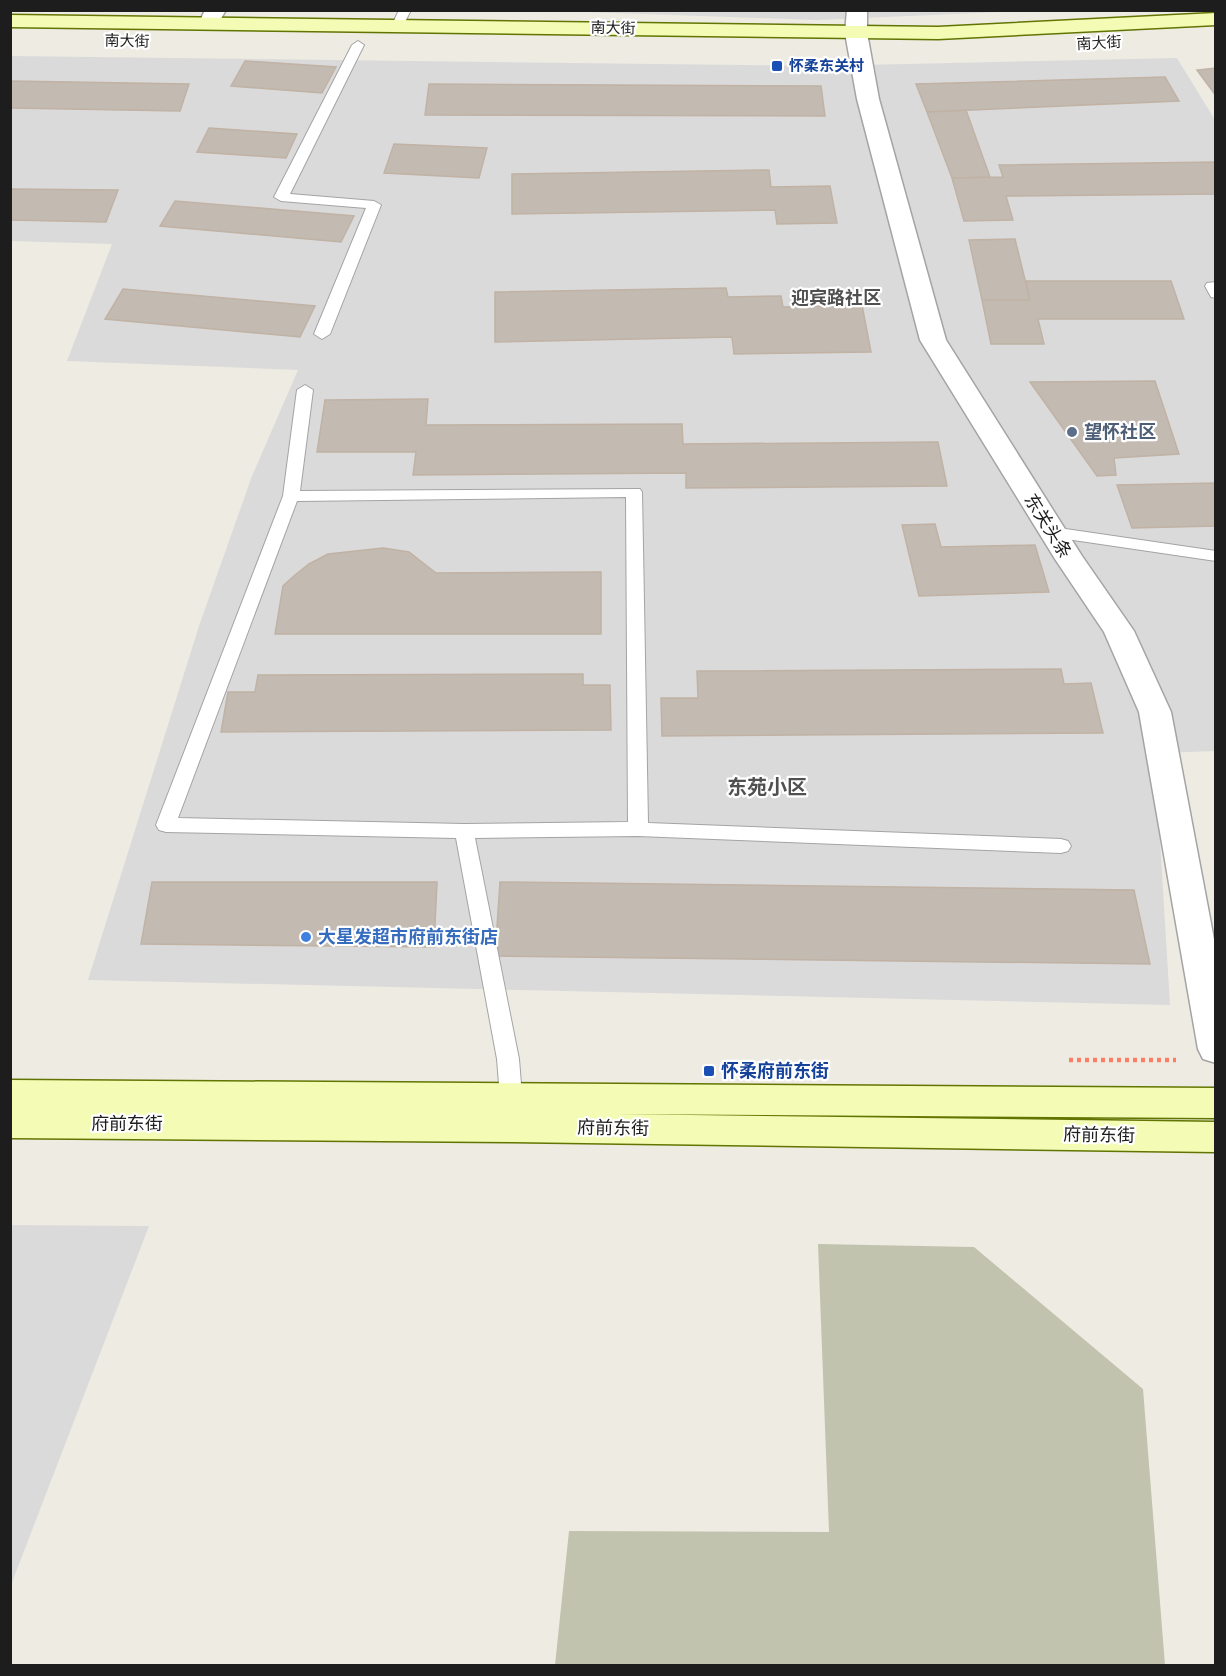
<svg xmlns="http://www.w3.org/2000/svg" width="1226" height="1676" font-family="'Open Sans','Noto Sans SC',sans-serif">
  <rect width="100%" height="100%" fill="#eeebe2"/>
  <path fill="#dbdada" d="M558,11H1025L817,20Z
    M11,56L818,66L1177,58L1215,120L1216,751L1159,753L1157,791L1170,1005L88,980L199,626L252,476L298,370L67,361L112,244L11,241Z
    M11,1225L149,1226L11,1585L10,1225Z"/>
  <path fill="#c2c3ae" d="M818,1244L974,1247L1143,1389L1165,1665H555L569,1531L829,1532Z"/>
  <path fill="#c3bab2" stroke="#c0b2a4" stroke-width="1.5" d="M245,61L336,67L322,93L231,86Z
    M1216,68V96L1197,70Z
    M1165,77L1179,101L927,112L916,84Z
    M10,81L189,84L180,111L10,108Z
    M429,84L821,86L825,116L425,115Z
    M966,110L990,177L952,178L927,112Z
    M209,128L297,134L286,158L197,152Z
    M394,144L487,148L479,178L384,173Z
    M1216,162V194L1006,196L1013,220L964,221L952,178L1003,177L999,165Z
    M769,170L771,187L830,186L837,223L777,224L775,210L512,214V174Z
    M10,189L118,190L106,222L10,220Z
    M175,201L354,216L341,242L160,226Z
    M1015,239L1030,300H982L969,240Z
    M1026,281H1171L1184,319H1038L1044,344H991L982,300H1030Z
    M726,288L728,297L781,296L783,307L862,305L871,352L734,354L732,337L495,342V292Z
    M123,289L315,306L300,337L105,319Z
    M1155,381L1179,454L1114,458L1116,475L1097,476L1030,382Z
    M428,399L426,425L682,424L683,444L938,442L947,486L686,488V473L413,475L416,452H317L325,400Z
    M1216,483V526L1132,528L1117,485Z
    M935,524L941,547L1035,545L1049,592L919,596L902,525Z
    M383,548L409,552L436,573L601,572V634H275L283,586L295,575L309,564L328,554Z
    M1061,669L1064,684L1091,683L1103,733L662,736L661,698H698L697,671Z
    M583,674V685H610L611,730L221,732L228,692H255L258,675Z
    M152,882H437L434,947L141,944Z
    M500,882L1134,890L1150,964L495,956Z"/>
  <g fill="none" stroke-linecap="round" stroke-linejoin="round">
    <defs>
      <path id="service" d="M399,10H411L402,28L398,29L392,25Z
        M358,41L364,45L290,194L374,201L381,205L330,334L322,339L314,334L366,208L281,201L274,197L352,45Z
        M1216,282V298L1211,297L1205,286L1207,283Z
        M305,385L313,390L300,491L640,489L642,492L648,823L1061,839L1068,841L1071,846L1068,851L1061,853L638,836L475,838L519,1059L523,1109L520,1115L512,1118L504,1115L501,1109L497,1059L456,838L166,832L159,830L156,825L283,496L297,390ZM626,497L628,822L464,824L178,818L297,501Z
        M1052,527L1216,551V561L1046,536L1044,532L1046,528Z"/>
      <path id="minor" d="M205,10H226L216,27L209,29L202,27L199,23Z
        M847,10H867V33L879,99L946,340L1082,556L1134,631L1171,712L1216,950V1063L1203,1059L1198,1049L1139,712L1104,632L1055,559L920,340L857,99L845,33Z"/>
      <path id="secondary" d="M1216,13V25L938,39L10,27V15L938,27Z
        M10,1080L1216,1088V1118L615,1114L1216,1122V1152L512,1142L10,1138Z"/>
    </defs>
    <use href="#service" stroke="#a4a4a4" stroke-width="2"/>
    <use href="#minor" stroke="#a4a4a4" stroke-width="3"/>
    <use href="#secondary" stroke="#627502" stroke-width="3"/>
    <path stroke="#fd7d65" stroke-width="4.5" stroke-dasharray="4 4" stroke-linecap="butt" d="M1069,1060H1176"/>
    <use href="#service" fill="#fff" fill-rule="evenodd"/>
    <use href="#minor" fill="#fff" fill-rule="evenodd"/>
    <use href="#secondary" fill="#f3fbb4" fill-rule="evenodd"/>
  </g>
  <g fill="#1a4fb4" stroke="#fff" stroke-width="2">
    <rect x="771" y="60" width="12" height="12" rx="3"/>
    <rect x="703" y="1065" width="12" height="12" rx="3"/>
  </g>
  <circle fill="#5c6f8a" stroke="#fff" stroke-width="2" cx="1072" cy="432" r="6"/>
  <circle fill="#3f7fe0" stroke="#fff" stroke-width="2" cx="306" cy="937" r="6"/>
  <g text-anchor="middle" stroke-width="4.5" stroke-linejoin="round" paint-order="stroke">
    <g font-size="15" fill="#1d1d1d" stroke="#fff">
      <text transform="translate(613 28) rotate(1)" y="5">南大街</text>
      <text transform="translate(127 41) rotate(1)" y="5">南大街</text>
      <text transform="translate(1099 43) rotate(-3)" y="5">南大街</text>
    </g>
    <g font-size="15" font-weight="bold" fill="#164399" stroke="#fff" text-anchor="start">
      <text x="789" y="71">怀柔东关村</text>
    </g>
    <g font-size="18" font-weight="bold" fill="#505050" stroke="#fff">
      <text x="836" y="304">迎宾路社区</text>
    </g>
    <g font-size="18" font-weight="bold" fill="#4e5e75" stroke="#fff" text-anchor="start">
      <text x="1084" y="438">望怀社区</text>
    </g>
    <g font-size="18" fill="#1d1d1d" stroke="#fff">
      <text transform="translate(1048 526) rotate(58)" y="6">东关头条</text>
      <text x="127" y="1130">府前东街</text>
      <text transform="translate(613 1128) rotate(1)" y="6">府前东街</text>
      <text transform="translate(1099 1135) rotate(1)" y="6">府前东街</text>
    </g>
    <g font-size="18" font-weight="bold" fill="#366cbe" stroke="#fff" text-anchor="start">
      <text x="318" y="943">大星发超市府前东街店</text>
    </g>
    <g font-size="18" font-weight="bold" fill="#164399" stroke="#fff" text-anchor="start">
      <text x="721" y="1077">怀柔府前东街</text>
    </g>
    <g font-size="20" font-weight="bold" fill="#505050" stroke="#fff">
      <text x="767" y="794">东苑小区</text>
    </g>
  </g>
  <rect width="1226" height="1676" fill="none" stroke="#1d1d1d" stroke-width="24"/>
</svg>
